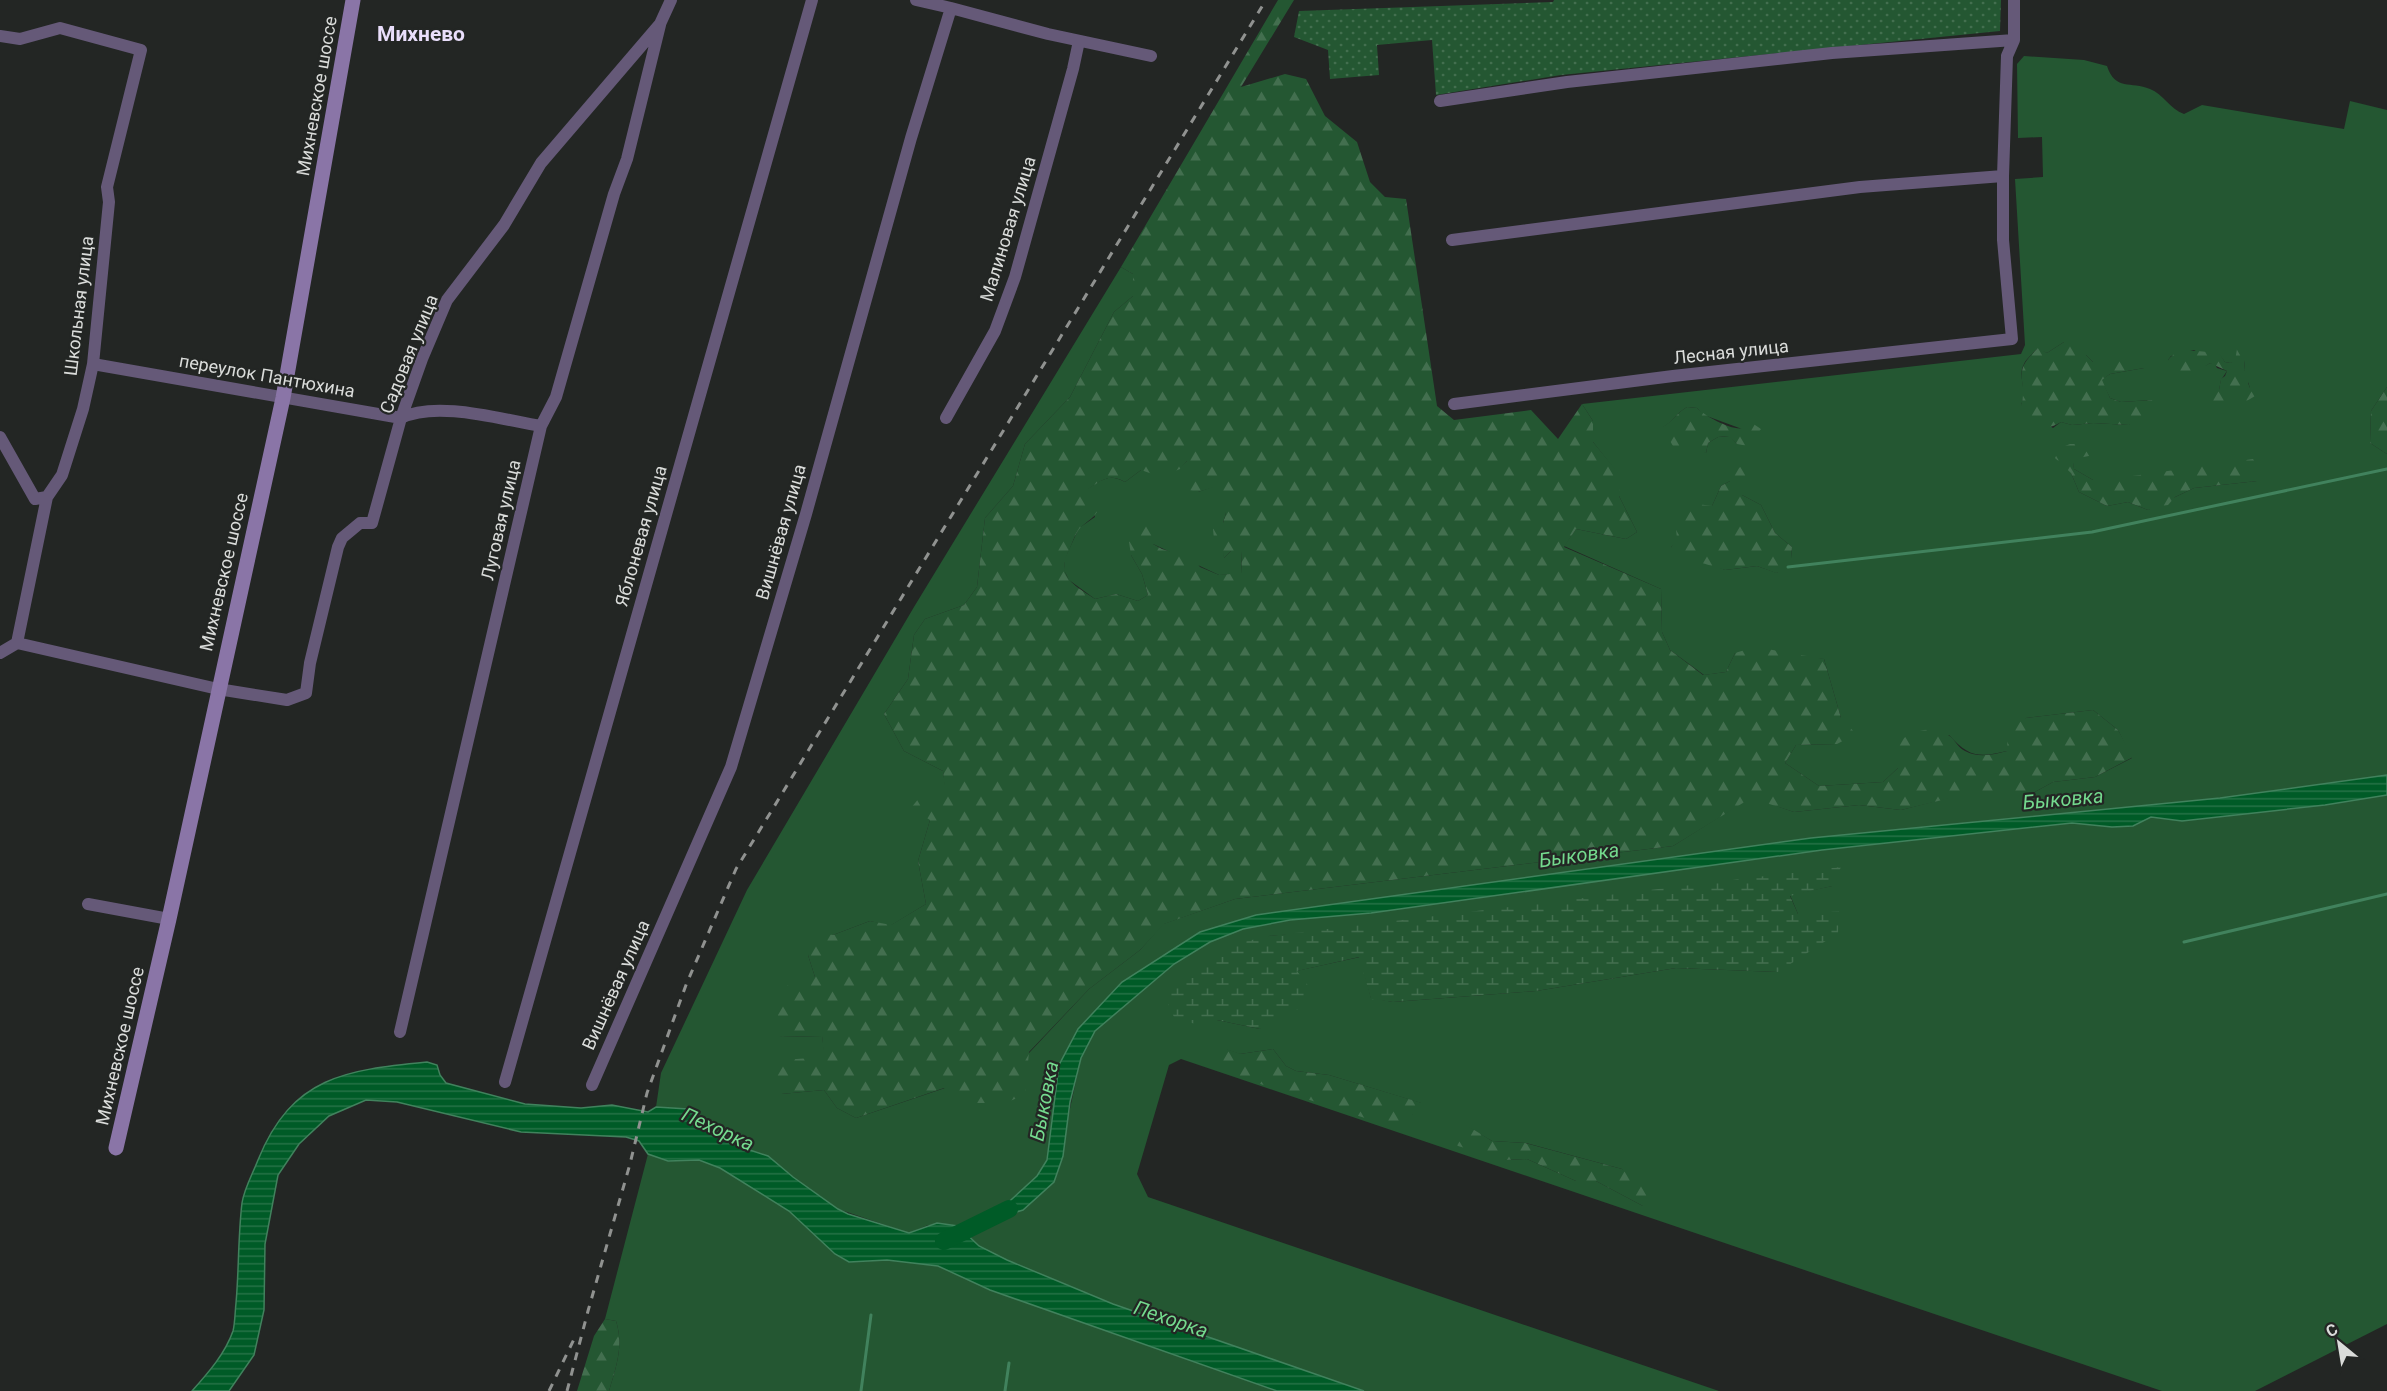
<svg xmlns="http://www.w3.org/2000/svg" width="2387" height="1391" font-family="Roboto,sans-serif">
  <defs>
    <pattern id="forest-firs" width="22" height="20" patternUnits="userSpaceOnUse" patternTransform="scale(1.5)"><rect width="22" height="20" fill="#245732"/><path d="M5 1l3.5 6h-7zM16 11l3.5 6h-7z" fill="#436f4f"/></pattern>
    <pattern id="wetland-marsh" width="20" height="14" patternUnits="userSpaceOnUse" patternTransform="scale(1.5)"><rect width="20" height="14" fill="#245732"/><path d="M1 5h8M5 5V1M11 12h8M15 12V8" fill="none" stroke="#436f4f"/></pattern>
    <pattern id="garden-dots" width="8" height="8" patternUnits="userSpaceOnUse" patternTransform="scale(1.5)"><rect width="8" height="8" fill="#245732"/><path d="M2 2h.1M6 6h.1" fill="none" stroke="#436f4f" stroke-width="1.8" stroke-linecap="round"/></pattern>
    <pattern id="water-rules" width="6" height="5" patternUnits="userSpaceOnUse" patternTransform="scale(1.5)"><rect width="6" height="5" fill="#005b27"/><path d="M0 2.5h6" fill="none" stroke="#257246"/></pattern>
  </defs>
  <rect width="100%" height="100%" fill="#232624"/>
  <path fill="#245732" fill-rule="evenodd" d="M2024,56L2084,60L2107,66C2115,91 2131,81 2150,89C2163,94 2170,109 2184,114L2202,105L2344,129L2350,101L2387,110V387L2371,411L2370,443L2387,454V775L2220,798L1811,838L1200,932L1059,1065L1047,1160L1037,1176L989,1220L1054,1182L1081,1058L1095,1031L1174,964L1210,942L1243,929L1290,920L1371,913L1822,850L2072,823L2112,827L2133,826L2151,817L2182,821L2325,805L2387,795V1324L2255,1391H2162L1181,1059L1169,1065L1137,1174L1148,1197L1719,1391H1364L1113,1304L1007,1260L979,1246L958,1226L928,1225L909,1233L838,1209L793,1177L768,1156L738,1146L720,1135L697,1114L688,1109L656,1107L661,1073L747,890L914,607L1121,267L1133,274V296L1114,312L1070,397L1025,444L1013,486L985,518L977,587L964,605L925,619L914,635L908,679L884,714L904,751L943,771L946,792L930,820L918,861L926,904L890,926L870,921L833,935L808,955L815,977L779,1037L822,1036L825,1057L781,1094L824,1090L837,1108L856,1118L945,1088L1029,1053L1089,989L1140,950L1163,924L1235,899L1673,846L1751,797L1794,812L1859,805L1901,810L1967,793H2033L2053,782L2095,777L2132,758L2118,730L2093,710L2026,718L2007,751C1978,758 1969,757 1949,735L1898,768L1883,782L1819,786L1785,763L1796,745L1837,744L1841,718L1824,659L1735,653L1726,672L1704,675L1670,650L1662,632L1661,589L1564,546L1576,529L1626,539L1637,532L1619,496V475L1593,442V421L1582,404L2021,354L2025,345L2015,179L2043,177L2042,137L2018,138L2017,64ZM2064,342L2086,355L2093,362L2144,368L2110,374L2101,380L2110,398L2121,402L2152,400L2129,425L2093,423L2072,425L2061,422L2053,428L2021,405C2028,388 2017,377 2024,364C2026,359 2033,353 2037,349L2047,353ZM2194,350L2199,353H2218L2225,362L2230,363L2245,360L2244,370L2250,388L2219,390L2221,380L2227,371L2217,368L2215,364L2210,363C2195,373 2184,365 2168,360L2171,356ZM1687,407L1697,408L1704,415L1742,429L1737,444L1729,436L1718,437L1708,443L1706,453L1663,427C1673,422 1676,413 1687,407ZM2070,444L2074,469L2093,480L2257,481L2194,488L2148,510L2128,502L2107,506L2079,492L2071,473ZM1730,481L1742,495L1761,505L1775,533L1792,547L1791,558L1777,573L1757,566L1725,570L1671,547L1712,506L1721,486ZM1832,886L1790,895L1798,914L1778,972L1676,968L1536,991L1393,1002L1371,998L1360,957L1296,971L1260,1029L1217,1020L1269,936ZM1220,1047L1240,1054L1273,1049L1286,1066L1296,1071L1329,1075L1421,1103L1412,1115ZM1463,1124L1492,1141L1526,1143L1622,1169L1643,1206L1596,1181H1576L1527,1159L1506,1160Z
    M1187,461H1197L1198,492L1218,485L1226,513L1223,523L1224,558L1231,551H1241L1242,574L1219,575L1153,544V532L1131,555L1142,574L1148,595L1138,601L1116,594L1095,599L1069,580L1064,570L1065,558L1079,528L1095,517L1087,489C1103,480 1108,473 1125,482L1141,470L1179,469Z
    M648,1154L668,1161L699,1160L720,1168L789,1211L835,1254L849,1262L887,1260L938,1266L990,1290L1277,1391H609C616,1367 624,1346 616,1321L605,1319Z"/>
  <path fill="url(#forest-firs)" fill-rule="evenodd" d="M1278,0H1294L1241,87L1285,74L1306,79L1325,116L1357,142L1370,182L1385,197L1406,199L1437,406L1454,420L1531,410L1558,439L1582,404L1593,421V442L1620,475L1619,496L1637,532L1626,539L1576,529L1564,547L1661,589L1662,632L1670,650L1703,675L1726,672L1735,653L1755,647L1824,659L1841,718L1856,734L1837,744L1796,745L1785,763L1819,786L1883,782L1898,768L1891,747C1908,734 1926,723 1948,735C1954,738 1958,748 1965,751C1978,758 1993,755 2007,751L2008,729L2026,718L2093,710L2118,730L2133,757L2095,777L2053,782L2033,793L1967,794L1901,810L1859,805L1794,812L1751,798L1673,846L1235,899L1164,924L1140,950L1089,989L1029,1052L1025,1095L1005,1103H960L944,1088L856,1118L837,1108L824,1090L781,1094L770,1076L783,1060L824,1057L822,1036L778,1037V994L794,980L815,977L808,955L812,932L833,935L870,921L891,925L926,904L918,861L930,820L911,808L924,792H945L943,771L904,751L884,714L908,679L914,635L925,619L964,605L977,587L985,518L1013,486L1025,444L1070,397L1114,312L1133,296V274L1121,267ZM1187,461L1197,462L1184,481L1188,490L1198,492L1218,486V506L1226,513L1223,523L1213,529L1214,539L1222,546L1224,558L1231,551H1241L1242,573L1219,575L1200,567L1194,559L1162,549L1153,544V532L1146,523L1135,526L1128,535L1131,555L1142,574L1148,595L1138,601L1116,594L1095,599C1073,584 1055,577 1070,548C1073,541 1076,532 1081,527C1090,519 1095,518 1100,506L1088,489C1103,480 1109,473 1125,482L1141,470L1161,477L1180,469Z
    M2074,341L2085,344L2086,355L2093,362L2145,357L2144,368L2110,374L2102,380L2110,398L2121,402L2152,400L2156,412L2129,425L2093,423L2072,425L2061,422C2043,434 2028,424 2021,405C2027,389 2017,376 2025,363C2028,358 2033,353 2038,348L2047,353L2064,342Z
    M2242,346H2248L2250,350L2245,360L2244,370L2251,378L2248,383L2250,388L2256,390L2255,396L2245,402L2202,403L2198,397L2208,391L2219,390L2221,379L2225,376L2227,371L2210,363L2201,369H2195L2188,377L2183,379L2178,377L2168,360C2179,345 2202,353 2219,353L2225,362L2230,363L2235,361L2237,349Z
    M2387,387V454L2370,443L2371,411Z
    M1687,407L1697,408C1705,416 1732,431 1743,428C1746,427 1749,425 1752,423L1761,429L1748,446L1737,444L1728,436L1718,437L1708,443L1706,453L1673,446L1662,427C1673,422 1676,413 1687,407Z
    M2070,444H2092L2094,455L2073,459L2074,469L2093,480H2104L2253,459L2260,471L2257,481L2194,488L2175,497L2168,505L2148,510L2128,502L2107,506L2079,492L2071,473L2055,458L2060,448Z
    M1743,466L1751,475L1742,495L1761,505L1775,533L1792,547L1791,558L1805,567L1776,573L1757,566L1725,570L1676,555L1671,547L1677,539L1675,518L1690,503L1712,506L1721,486L1730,481L1733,470Z
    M1220,1047L1240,1054L1273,1049L1286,1066L1296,1071L1329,1075L1422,1103L1419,1113L1412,1115V1125L1371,1120L1239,1077C1224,1069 1213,1067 1209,1049Z
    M1463,1123L1492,1141L1525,1143L1622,1169L1656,1198L1654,1204L1643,1206L1596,1181H1576L1527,1159L1506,1160L1458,1146L1451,1139L1453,1128Z
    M605,1319L616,1321C624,1346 616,1367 609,1391H577L594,1336Z"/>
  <path fill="url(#wetland-marsh)" d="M1841,867L1832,886L1790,896L1798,914L1839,911L1838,933L1778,972L1676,968L1536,991L1393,1002L1371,999L1359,957L1297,971L1309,987L1300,1008L1260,1029L1217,1020L1195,1024L1174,1017L1165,997L1222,947L1269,936Z"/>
  <path fill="url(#garden-dots)" d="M1554,0H2001L2000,31L1561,75L1436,95L1432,40L1377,45L1379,75L1330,79L1328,50L1294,37L1299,11L1553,2Z"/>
  <path fill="url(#water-rules)" stroke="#41825d" stroke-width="1.5" d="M2387,775V795L2325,805L2182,821L2151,817L2133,826L2112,827L2072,823L1822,850L1371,913L1290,920L1243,929L1210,942L1174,964L1095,1031L1081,1058L1070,1102L1063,1156L1054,1182L1023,1210L988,1221L1037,1176L1047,1160L1059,1065L1078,1029L1122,982L1200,932L1256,915L1811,838L2220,798Z
    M427,1062L437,1065L440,1075L446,1083L525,1104L581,1108L612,1105L648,1112L656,1107L688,1109L697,1114L720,1135L738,1146L768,1156L793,1177L838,1209L848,1214L909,1233L937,1223L958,1226L979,1246L1007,1260L1113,1304L1364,1391H1277L990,1290L938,1266L887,1260L849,1262L835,1254L789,1211L720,1168L699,1160L668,1161L648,1154L639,1141L626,1137L521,1132L397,1102L366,1100L329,1116L299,1144L278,1175L265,1244L264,1310L254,1355L229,1391H192C208,1373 225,1354 233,1331C235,1323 235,1312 236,1303C239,1270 238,1236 242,1203C244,1189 253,1173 258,1160C292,1076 346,1070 427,1062Z"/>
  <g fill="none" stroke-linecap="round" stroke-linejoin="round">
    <path stroke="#41825d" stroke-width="3" d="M1788,567L2092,532L2387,469
      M2184,942L2387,894
      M861,1391L871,1315
      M1005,1391L1009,1363"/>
    <path stroke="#005b27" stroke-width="18" d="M944,1241L1009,1209"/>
    <path stroke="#655978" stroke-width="12" d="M951,8L1048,34L1151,56
      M0,36L20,39L60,28L141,50L107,187L109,202L93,364L83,409L62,475L47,497L17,643
      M1440,101L1567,82L1832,53L2014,40
      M1452,240L1860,187L2003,176
      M93,364L401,418C437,400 503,420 541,426
      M1454,404L1673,376L2012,339L2003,240V176L2007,56L2014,40V0
      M946,418L995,331L1015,277L1073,69L1079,41
      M0,437L35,499L47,497
      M17,643L218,689L287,700L306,693L310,663L338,547L342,538L360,523H372L401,418L422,359L447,300L504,225L541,163L660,24L671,0
      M0,653L17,643
      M88,904L169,919
      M400,1032L541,426L556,397L614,194L627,159L660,25
      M505,1082L812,0
      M592,1085L731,767L806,514L911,138L951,8L916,0"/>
    <path stroke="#8a75a7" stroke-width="15" d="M116,1148L169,919L283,398L353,0"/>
    <path stroke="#909290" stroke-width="3" stroke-dasharray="8 8" stroke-linecap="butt" d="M549,1391L576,1335
      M567,1391L588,1311L630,1164L647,1093L686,985L736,869L1266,0"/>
  </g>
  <g text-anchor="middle" stroke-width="4.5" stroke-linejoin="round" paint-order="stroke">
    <g font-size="18" fill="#dadcda" stroke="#232624">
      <text transform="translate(317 96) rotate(-80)" y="6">Михневское шоссе</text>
      <text transform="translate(1008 229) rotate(-73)" y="6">Малиновая улица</text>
      <text transform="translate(79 306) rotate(-83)" y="6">Школьная улица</text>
      <text transform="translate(1731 352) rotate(-6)" y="6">Лесная улица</text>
      <text transform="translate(409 354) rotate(-68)" y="6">Садовая улица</text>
      <text transform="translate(267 376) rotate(10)" y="6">переулок Пантюхина</text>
      <text transform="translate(501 520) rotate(-77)" y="6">Луговая улица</text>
      <text transform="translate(781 532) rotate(-74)" y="6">Вишнёвая улица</text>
      <text transform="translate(641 536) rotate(-74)" y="6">Яблоневая улица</text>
      <text transform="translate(224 572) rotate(-77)" y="6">Михневское шоссе</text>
      <text transform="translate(616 985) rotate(-66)" y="6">Вишнёвая улица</text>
      <text transform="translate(120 1046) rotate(-77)" y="6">Михневское шоссе</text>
    </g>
    <g font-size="20" font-style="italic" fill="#74da8e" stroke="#232624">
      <text transform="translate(2063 799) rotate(-5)" y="7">Быковка</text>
      <text transform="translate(1579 855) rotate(-8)" y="7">Быковка</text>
      <text transform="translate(1044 1101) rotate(-79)" y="7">Быковка</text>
      <text transform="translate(718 1129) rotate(25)" y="7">Пехорка</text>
      <text transform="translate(1171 1319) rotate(19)" y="7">Пехорка</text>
    </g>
    <g font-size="21" font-weight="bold" fill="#e9defb" stroke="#232624">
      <text x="421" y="41">Михнево</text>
    </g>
  </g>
  <g transform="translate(2339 1343) rotate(330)" stroke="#232624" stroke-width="4.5" paint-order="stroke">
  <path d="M0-4.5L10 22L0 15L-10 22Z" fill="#dadcda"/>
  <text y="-9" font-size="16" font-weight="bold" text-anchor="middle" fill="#dadcda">С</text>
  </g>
</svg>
